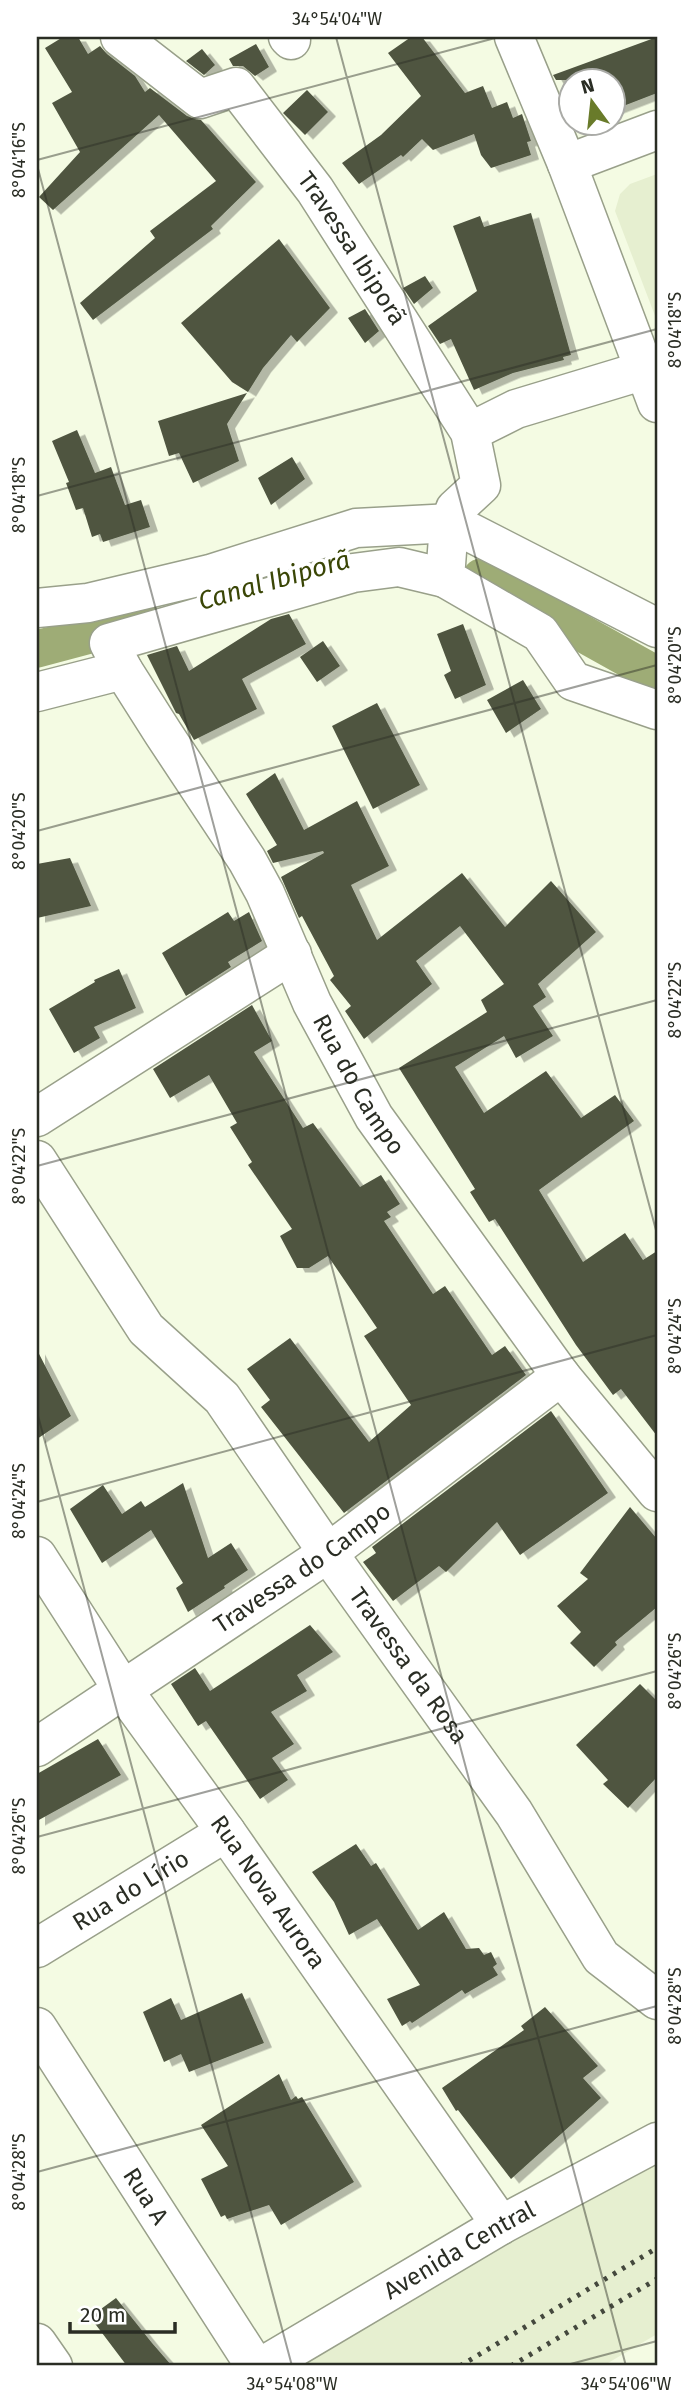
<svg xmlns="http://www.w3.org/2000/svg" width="694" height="2403" font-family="'Fira Sans',sans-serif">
  <defs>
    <filter id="shadow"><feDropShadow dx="8" dy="4.5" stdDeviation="0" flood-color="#0004"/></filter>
  </defs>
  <rect width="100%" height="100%" fill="#f4fbe3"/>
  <path fill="#e6efd0" d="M657,174V321L615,211L620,194L630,184Z
    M657,2157V2334L603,2366H300Z"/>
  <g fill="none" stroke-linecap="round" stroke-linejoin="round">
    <path stroke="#9eac76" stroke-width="37" d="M481,577L657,675
      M37,649L142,621"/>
  </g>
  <path fill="#4f5541" filter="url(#shadow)" d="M63,37H78L88,54L100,46L107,54L135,76L145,92L150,88L187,116L201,120L256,182L211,226L213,229L93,320L80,303L155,238L150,231L216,181L159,115L53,210L39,197L80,152L52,103L72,92L45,48Z
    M411,37H422L465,93L483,86L492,108L507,102L513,118L522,114L531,141L527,142L531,155L491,168L481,155L474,134L433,150L422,139L403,157L401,155L359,184L342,163L381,135L421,96L388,53Z
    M657,37V93L613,110V80H556L553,75Z
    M256,44L269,67L255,76L243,66H233L229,59Z
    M202,49L215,65L204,75L186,61Z
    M307,90L328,112L305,135L283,113Z
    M531,213L571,355L563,357L564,360L513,373L474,390L451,339L440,344L428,326L477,291L453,226L480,216L484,227Z
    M279,239L330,308L297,342L291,335L263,368L248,392L232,382L181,323Z
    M425,276L433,288L414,304L403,288Z
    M365,309L379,331L365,343L348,318Z
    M247,393L227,424L239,461L193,483L179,453L169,456L158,421Z
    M77,430L95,473L111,467L125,505L141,500L150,527L103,542L100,534L92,537L83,508L76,510L66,483L69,482L52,441Z
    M292,457L305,479L271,505L258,478Z
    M289,614L306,644L242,679L257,709L194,740L179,714L176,713L147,655L177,646L189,671L271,619Z
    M463,624L486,685L455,699L444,675L451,671L437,634Z
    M323,641L340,666L317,682L300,657Z
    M523,680L541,709L506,733L487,700Z
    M377,703L420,785L373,809L332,726Z
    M275,773L304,830L357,801L389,866L351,885L377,940L462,873L505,927L551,881L596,932L538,984L546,997L533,1006L553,1036L516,1058L504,1036L455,1067L484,1113L546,1071L581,1118L615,1095L634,1121L539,1190L583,1262L625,1233L643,1260L657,1251V1436L621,1389L613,1395L576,1345L495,1219L489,1222L470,1192L475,1189L399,1068L487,1012L481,1000L504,984L460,926L416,961L432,984L364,1039L345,1011L351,1006L330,980L334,976L302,916L299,918L281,877L324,853L323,851L273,863L267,851L277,845L246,794Z
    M70,858L91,906L37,918V864Z
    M228,912L234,921L249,912L262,941L228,962L231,967L186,996L162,953Z
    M119,969L136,1008L94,1027L100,1038L74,1053L49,1009L95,982L94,980Z
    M252,1005L272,1041L254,1052L303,1128L313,1123L360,1187L381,1175L400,1204L387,1212L391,1217L384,1221L433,1294L445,1286L492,1355L505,1346L526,1375L344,1513L261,1407L270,1400L247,1369L290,1338L369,1442L411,1405L364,1336L377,1328L328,1256L309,1268H297L280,1236L292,1229L248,1165L252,1162L230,1127L237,1123L209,1075L170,1098L153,1069Z
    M37,1350L71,1416L37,1439Z
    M551,1411L608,1493L520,1555L497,1522L446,1572L439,1566L393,1601L363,1562L376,1553L372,1547Z
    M183,1483L208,1558L231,1543L248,1570L224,1586L225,1588L188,1612L176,1588L183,1583L151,1530L102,1563L70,1509L103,1485L122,1514L141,1501L145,1507Z
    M630,1507L657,1539V1607L615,1642L617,1645L594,1667L570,1643L581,1632L557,1606L588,1579L580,1573Z
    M310,1625L333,1652L297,1675L307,1691L271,1712L294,1744L272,1758L288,1780L260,1799L206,1721L198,1726L171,1684L195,1668L210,1691Z
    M640,1684L657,1701V1777L628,1808L603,1784L608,1780L576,1745Z
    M98,1739L121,1775L37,1821V1774Z
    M356,1844L371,1866L376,1863L418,1930L444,1912L466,1949L479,1948L484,1955L491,1952L497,1964L493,1967L498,1975L465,1994L462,1990L412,2023L410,2021L402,2026L387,1999L420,1985L377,1919L349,1935L334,1902L312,1872Z
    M242,1993L264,2043L189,2072L181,2054L164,2062L143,2012L171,1998L181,2020Z
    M545,2007L598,2066L583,2078L601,2098L511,2179L458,2110L456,2111L442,2088L524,2030L521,2026Z
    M279,2074L291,2100L296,2096L298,2099L302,2097L354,2182L281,2225L269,2205L227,2219L225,2215L221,2217L201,2179L228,2166L201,2125Z
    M116,2298L152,2343L172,2366H127L90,2317Z"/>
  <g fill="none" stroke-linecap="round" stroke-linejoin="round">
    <defs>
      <g id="minor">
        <path id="s1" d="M120,37L200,99L236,87L315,190L470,432L481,485L455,509L448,538L445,578L540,633L573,681L657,710"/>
        <path d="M288,37L291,40"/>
        <path d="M514,37L567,164L657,403"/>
        <path d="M567,164L657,130"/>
        <path d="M470,432L516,409L645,370"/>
        <path id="s2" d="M445,578L399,567L353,573L109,643L123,670L163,733L247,860L265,893L312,1003L374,1117L561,1376L657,1492"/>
        <path d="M37,608L88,603L210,574L356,528L452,523L657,628"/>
        <path d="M37,692L123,670"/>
        <path d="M37,1117L292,954"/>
        <path id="s3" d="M37,1160L146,1329L222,1398L328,1553L514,1813L601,1957L657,2000"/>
        <path id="s4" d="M37,1556L123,1690L226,1832L501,2225"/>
        <path id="s5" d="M37,1747L328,1553L561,1376"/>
        <path id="s6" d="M37,1948L226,1832"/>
        <path id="s7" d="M37,2027L255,2366"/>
        <path d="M37,2343L53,2366"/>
        <path id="s8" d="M263,2366L501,2225L657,2142"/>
      </g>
    </defs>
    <use href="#minor" stroke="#99a08a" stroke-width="41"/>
    <use href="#minor" stroke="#fff" stroke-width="38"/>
    <path stroke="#44483d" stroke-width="5" stroke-dasharray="3.5 7" stroke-linecap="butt" d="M460,2366L657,2248
      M511,2366L657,2279"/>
  </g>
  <path fill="none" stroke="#2a2d24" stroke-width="2" stroke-opacity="0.45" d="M336,37L657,1234M37,160L499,37M37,165L626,2366M37,496L657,329M37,831L657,665M37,1166L657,1000M37,1412L292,2366M37,1502L657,1335M37,1837L657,1671M37,2172L657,2006M563,2366L657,2341"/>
  <g text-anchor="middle" stroke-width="7" stroke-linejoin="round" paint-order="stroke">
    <g font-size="24" fill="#2a2d24" stroke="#fff">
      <text dy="8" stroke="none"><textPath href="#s1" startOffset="338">Travessa Ibiporã</textPath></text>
      <text dy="8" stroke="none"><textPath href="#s2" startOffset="856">Rua do Campo</textPath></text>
      <text dy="8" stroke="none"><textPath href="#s5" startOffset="320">Travessa do Campo</textPath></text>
      <text dy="8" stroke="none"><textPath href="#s3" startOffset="630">Travessa da Rosa</textPath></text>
      <text dy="8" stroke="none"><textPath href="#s6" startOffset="110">Rua do Lírio</textPath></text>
      <text dy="8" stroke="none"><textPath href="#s4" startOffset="408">Rua Nova Aurora</textPath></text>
      <text dy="8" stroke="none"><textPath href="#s7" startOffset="201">Rua A</textPath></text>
      <text dy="8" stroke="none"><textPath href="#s8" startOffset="228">Avenida Central</textPath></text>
    </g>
    <g font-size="26" font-style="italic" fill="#3a4606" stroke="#fff">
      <text transform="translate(274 580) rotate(-16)" y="9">Canal Ibiporã</text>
    </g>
  </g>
  <rect width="694" height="2403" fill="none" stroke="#ffffff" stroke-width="77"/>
  <g transform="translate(592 102) rotate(345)"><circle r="33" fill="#ffffff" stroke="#aaaba7" stroke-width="2"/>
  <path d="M0-5L12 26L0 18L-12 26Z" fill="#697b2a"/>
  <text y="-10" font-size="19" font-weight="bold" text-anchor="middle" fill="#2a2d24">N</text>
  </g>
  <path d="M70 2322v10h105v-10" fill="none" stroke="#2a2d24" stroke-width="3.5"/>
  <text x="80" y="2322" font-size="21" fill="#2a2d24" stroke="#ffffff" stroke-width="5" paint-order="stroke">20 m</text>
  <rect x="38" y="38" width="618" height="2326" fill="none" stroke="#2a2d24" stroke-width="2.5"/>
  <g font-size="18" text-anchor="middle" fill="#2a2d24">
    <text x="337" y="25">34°54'04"W</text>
    <text transform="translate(19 160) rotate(-90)" y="6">8°04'16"S</text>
    <text transform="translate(675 330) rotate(-90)" y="6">8°04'18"S</text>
    <text transform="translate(19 495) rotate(-90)" y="6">8°04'18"S</text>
    <text transform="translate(675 665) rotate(-90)" y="6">8°04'20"S</text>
    <text transform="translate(19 831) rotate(-90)" y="6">8°04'20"S</text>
    <text transform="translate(675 1000) rotate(-90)" y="6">8°04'22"S</text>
    <text transform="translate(19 1166) rotate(-90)" y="6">8°04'22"S</text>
    <text transform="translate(675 1336) rotate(-90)" y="6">8°04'24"S</text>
    <text transform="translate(19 1501) rotate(-90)" y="6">8°04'24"S</text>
    <text transform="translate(675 1671) rotate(-90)" y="6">8°04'26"S</text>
    <text transform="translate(19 1836) rotate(-90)" y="6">8°04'26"S</text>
    <text transform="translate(675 2006) rotate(-90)" y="6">8°04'28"S</text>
    <text transform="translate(19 2172) rotate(-90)" y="6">8°04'28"S</text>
    <text x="292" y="2390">34°54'08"W</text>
    <text x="626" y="2390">34°54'06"W</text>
  </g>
</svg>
